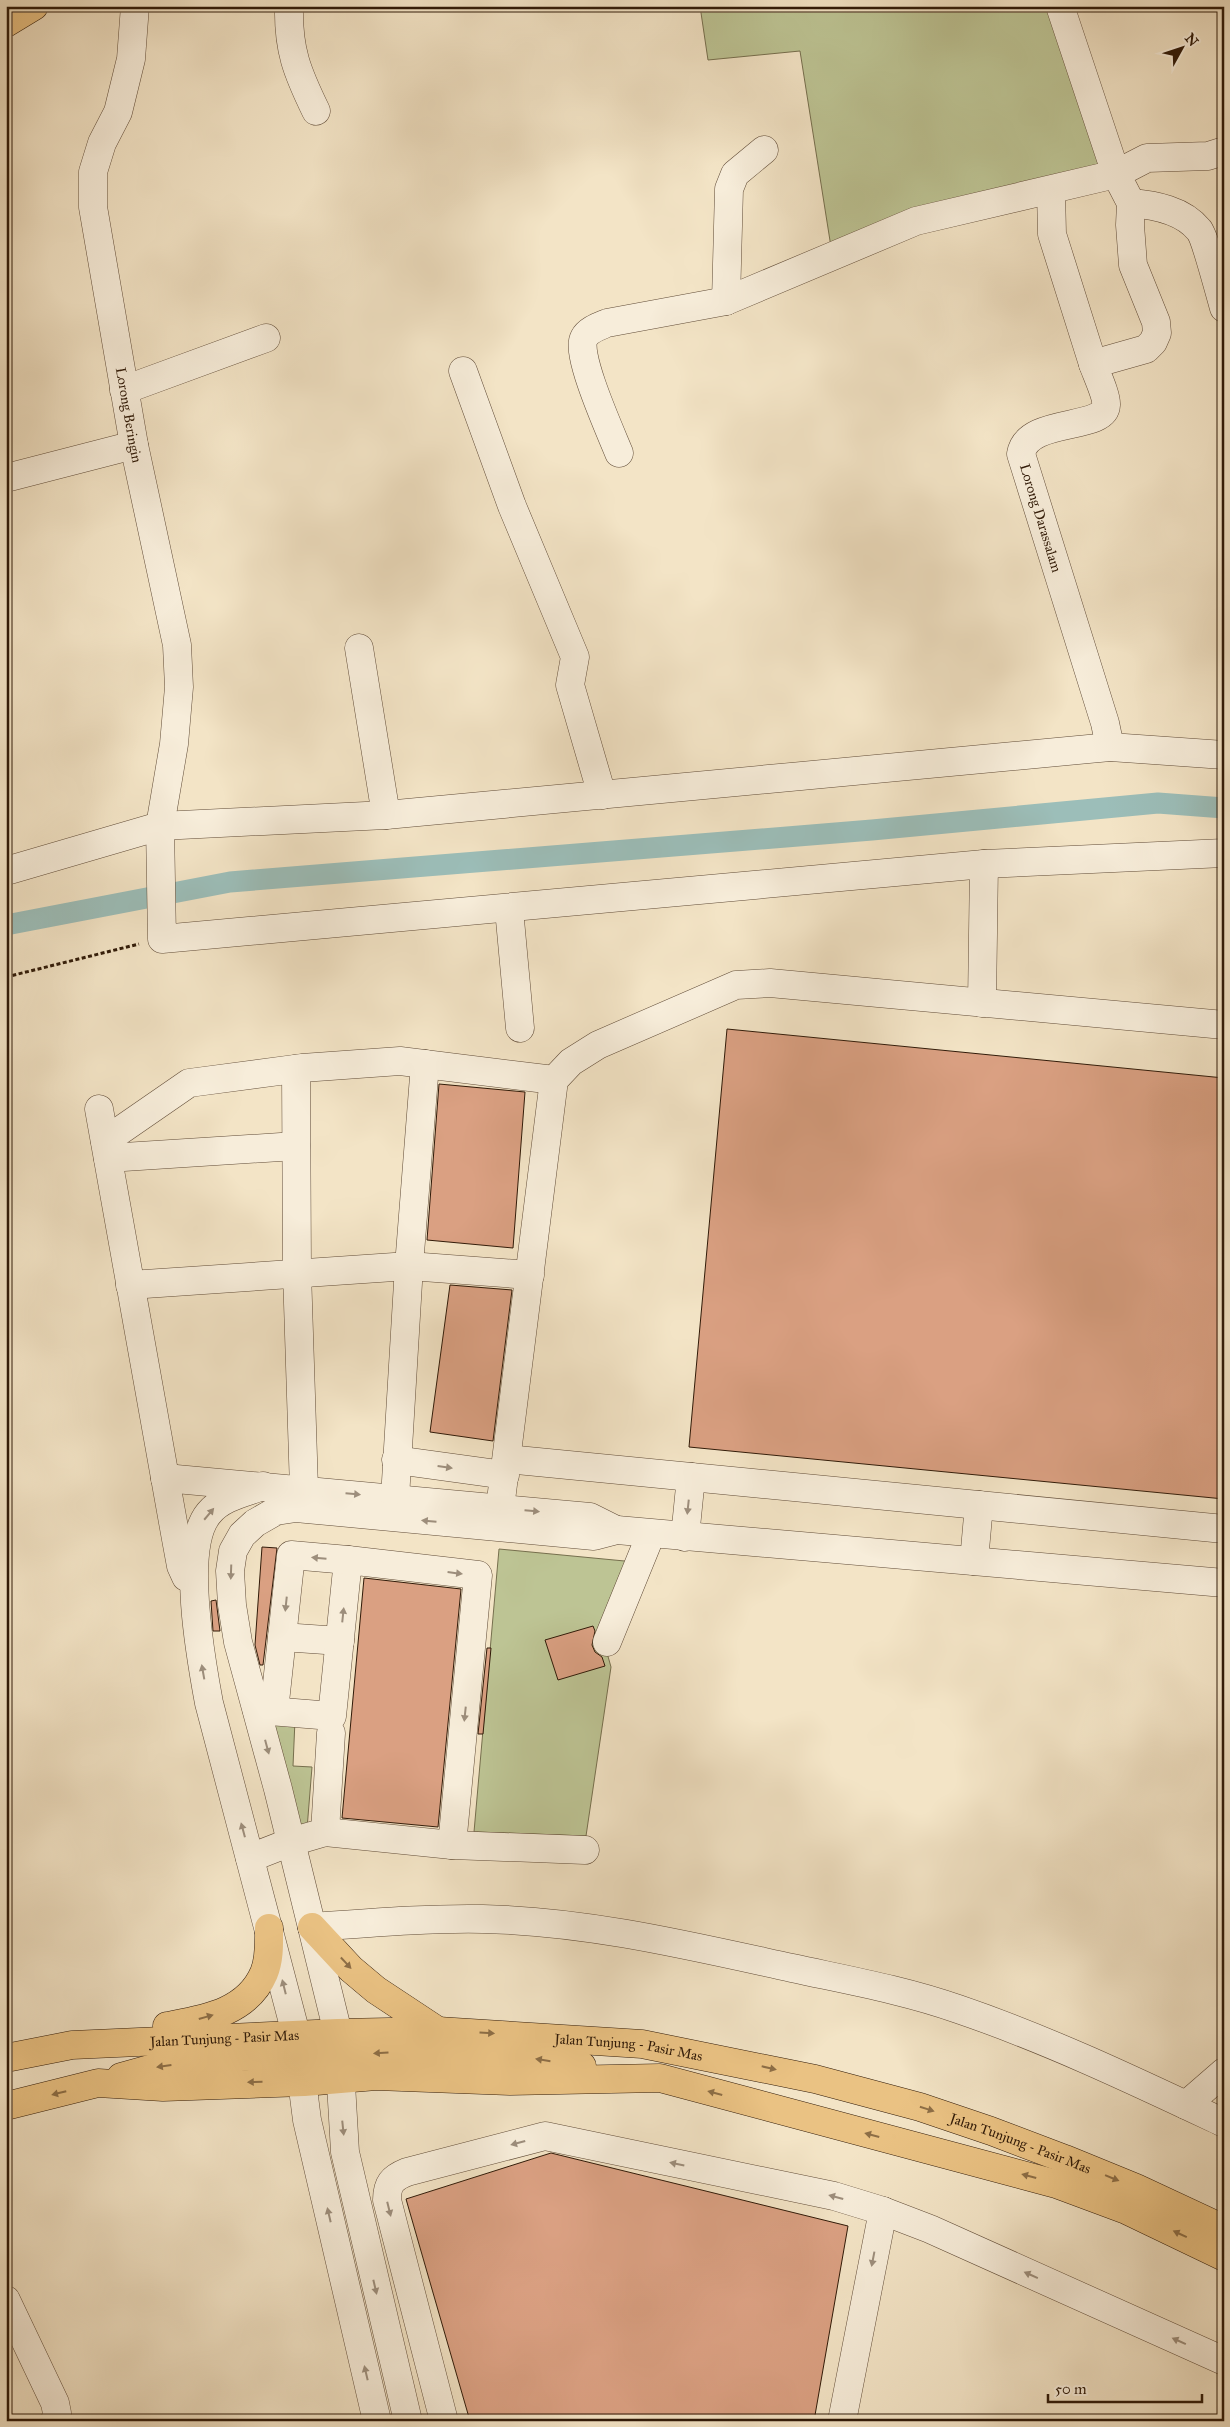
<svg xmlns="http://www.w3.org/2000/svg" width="1230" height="2427" font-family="'IM FELL Great Primer',serif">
  <rect width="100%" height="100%" fill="#f3e4c6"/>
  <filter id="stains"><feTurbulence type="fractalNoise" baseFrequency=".004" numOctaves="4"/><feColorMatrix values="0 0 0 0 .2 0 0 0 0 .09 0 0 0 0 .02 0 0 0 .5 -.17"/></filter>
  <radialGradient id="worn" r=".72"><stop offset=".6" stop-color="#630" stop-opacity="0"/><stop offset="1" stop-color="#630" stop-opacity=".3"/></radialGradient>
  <path fill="#bdc494" stroke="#766f4e" d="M700,6H1054L1099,165L831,247L800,51L708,60Z
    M499,1549L635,1562L600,1628L611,1667L586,1836L474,1832Z
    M263,1719L295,1720L293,1766L312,1767L307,1829L292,1833Z"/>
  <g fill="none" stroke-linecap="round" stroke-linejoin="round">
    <path stroke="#9cbeb9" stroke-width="21" d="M6,925L230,882L872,830L1158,803L1224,808"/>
  </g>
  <path fill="#daa082" stroke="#301a08" d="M727,1029L1224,1078V1499L689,1447Z
    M439,1084L525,1092L513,1248L427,1240Z
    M450,1285L512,1290L493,1441L430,1432Z
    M262,1547L277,1548L263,1665H260L255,1645Z
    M364,1578L461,1589L438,1827L342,1818Z
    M216,1600L220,1631H213L211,1601Z
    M593,1626L595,1631L592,1645L595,1652L602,1657L605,1666L558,1680L545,1640Z
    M487,1648H491L483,1734H478Z
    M551,2153L848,2226L814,2421H470L406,2199Z"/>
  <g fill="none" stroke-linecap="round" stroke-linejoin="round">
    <defs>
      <g id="minor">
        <path id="s1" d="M135,6L131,59L118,112L102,143L93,172V207L134,445L177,645L179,687L174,744L160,826L162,939L984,864L1224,853"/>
        <path d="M289,6C288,50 297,72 316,111"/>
        <path d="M1051,191L1052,234L1093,364"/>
        <path d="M1131,203C1155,205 1183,210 1199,230C1205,237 1220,294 1224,308"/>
        <path d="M726,301L729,189L735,174L764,150"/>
        <path d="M463,371L512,506L575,657L570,685L602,795"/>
        <path d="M124,390L266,338"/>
        <path d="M619,453C611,433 575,354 584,338C588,330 600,326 607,323L726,301L916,221L1116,174L1060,6"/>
        <path d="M6,478L134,445"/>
        <path d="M359,648L386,815"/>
        <path d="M1110,747L1105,723L1021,454C1027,417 1105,431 1106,405C1107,396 1096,373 1093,364L1146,349L1153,342L1157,333L1156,322L1133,265L1130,225L1131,203L1116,174L1147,158L1208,156L1224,151"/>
        <path d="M6,871L160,826L386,815L1110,747L1224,755"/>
        <path d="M509,909L520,1028"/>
        <path d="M982,1003L984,864"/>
        <path d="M296,1069L297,1272L304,1489"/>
        <path d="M99,1109L176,1539L181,1566L186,1577"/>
        <path d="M105,1141L189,1083L302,1068L400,1061L554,1080"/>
        <path d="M108,1158L296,1146"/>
        <path d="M130,1285L409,1266L530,1275"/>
        <path d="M507,1459L1224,1529"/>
        <path d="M396,1460L505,1475"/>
        <path d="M165,1478L590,1517L616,1530"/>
        <path d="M263,1486C244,1493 222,1497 209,1513C180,1547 201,1660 209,1703L296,2034L307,2120L377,2421"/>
        <path d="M395,1498L409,1266L425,1064"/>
        <path d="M500,1508L554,1080L571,1062L598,1045L736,985L770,983L1224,1025"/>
        <path d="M685,1537L691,1477"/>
        <path d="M974,1561L979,1505"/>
        <path d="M282,1637L340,1641"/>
        <path d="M607,1642L651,1534"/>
        <path d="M257,1710L332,1716L348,1560L478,1575L452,1845"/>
        <path d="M274,1711L291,1555L348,1560"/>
        <path d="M325,1832L452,1845L585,1850"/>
        <path d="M250,1858L291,1842L325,1832L331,1733"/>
        <path d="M312,1927C369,1923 426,1918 483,1919C587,1921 691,1946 792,1968C847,1980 904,1990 958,2009C1049,2040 1137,2082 1224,2123"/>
        <path d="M1186,2105L1224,2072"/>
        <path d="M6,2300L55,2403L57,2413L55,2421"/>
        <path d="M408,2421L345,2152L338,2033L278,1789L238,1642L232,1605L230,1571L233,1551L242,1535L255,1523L276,1511L296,1508L594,1536L617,1530L1224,1583"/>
        <path d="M444,2421L387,2200C387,2184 392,2178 407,2172L545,2136L834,2196L883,2211L930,2229L1224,2361"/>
        <path d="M842,2421L883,2211"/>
      </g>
      <g id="major">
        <path d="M6,23L34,6"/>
        <path d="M312,1927L351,1969L376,1990L438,2031"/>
        <path d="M167,2026C204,2019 247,2013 264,1973C270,1959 269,1942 269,1928"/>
        <path id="s2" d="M6,2058L72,2045L338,2033L438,2031L642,2044L815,2079L920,2107L991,2131L1065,2159L1136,2188L1224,2229"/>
        <path d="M121,2077L157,2067L248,2056H339L397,2051H441L508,2055L582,2066"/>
        <path d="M6,2106L98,2083L163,2087L304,2082L376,2076L510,2081L660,2078L1056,2184L1126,2210L1224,2257"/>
      </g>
    </defs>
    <use href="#minor" stroke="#614c38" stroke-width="29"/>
    <use href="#major" stroke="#301a08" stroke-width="29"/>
    <path stroke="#301a08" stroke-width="3" stroke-dasharray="4 2.5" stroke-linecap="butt" d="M6,977L139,944"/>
    <use href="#minor" stroke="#f7edda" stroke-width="28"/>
    <use href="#major" stroke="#eac283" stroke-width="28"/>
  </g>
  <defs><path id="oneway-solid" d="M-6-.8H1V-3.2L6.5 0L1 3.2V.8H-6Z" transform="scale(1.25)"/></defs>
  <g fill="#9d8e7c">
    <use href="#oneway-solid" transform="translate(445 1467) rotate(8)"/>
    <use href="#oneway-solid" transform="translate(353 1494) rotate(5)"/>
    <use href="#oneway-solid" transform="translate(688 1507) rotate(96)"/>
    <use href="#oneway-solid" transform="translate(532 1511) rotate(5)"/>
    <use href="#oneway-solid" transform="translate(209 1514) rotate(-50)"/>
    <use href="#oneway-solid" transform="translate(429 1521) rotate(-175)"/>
    <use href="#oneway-solid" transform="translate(319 1558) rotate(-175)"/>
    <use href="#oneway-solid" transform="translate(231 1572) rotate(92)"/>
    <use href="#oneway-solid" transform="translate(455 1573) rotate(7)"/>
    <use href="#oneway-solid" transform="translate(286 1604) rotate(96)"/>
    <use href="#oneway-solid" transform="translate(343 1615) rotate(-84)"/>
    <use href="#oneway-solid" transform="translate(203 1672) rotate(-100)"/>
    <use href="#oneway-solid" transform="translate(465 1714) rotate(96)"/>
    <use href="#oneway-solid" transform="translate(267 1747) rotate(75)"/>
    <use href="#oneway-solid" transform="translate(243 1830) rotate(-105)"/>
    <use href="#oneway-solid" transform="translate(284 1987) rotate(-104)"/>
    <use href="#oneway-solid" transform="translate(343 2128) rotate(84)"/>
    <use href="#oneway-solid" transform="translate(518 2143) rotate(165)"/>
    <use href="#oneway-solid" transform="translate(677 2164) rotate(-168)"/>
    <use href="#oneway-solid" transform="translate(836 2197) rotate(-165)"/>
    <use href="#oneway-solid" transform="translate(389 2209) rotate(76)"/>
    <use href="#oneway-solid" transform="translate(329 2215) rotate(-103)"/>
    <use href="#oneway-solid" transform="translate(873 2259) rotate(101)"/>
    <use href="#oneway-solid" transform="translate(1031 2275) rotate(-156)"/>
    <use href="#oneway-solid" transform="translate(375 2287) rotate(77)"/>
    <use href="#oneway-solid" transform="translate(1179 2341) rotate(-156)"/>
    <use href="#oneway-solid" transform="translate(366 2373) rotate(-103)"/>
  </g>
  <g fill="#8d6e46">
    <use href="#oneway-solid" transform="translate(346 1963) rotate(47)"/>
    <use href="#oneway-solid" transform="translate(206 2017) rotate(-16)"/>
    <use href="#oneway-solid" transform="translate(487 2033) rotate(3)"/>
    <use href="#oneway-solid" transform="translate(381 2053) rotate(176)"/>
    <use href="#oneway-solid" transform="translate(543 2060) rotate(-171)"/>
    <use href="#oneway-solid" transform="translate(164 2066) rotate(172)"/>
    <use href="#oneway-solid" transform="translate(769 2068) rotate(13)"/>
    <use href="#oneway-solid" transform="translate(255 2082) rotate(179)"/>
    <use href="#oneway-solid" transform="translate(59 2093) rotate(166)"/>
    <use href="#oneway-solid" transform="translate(715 2093) rotate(-165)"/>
    <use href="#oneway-solid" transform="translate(927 2109) rotate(18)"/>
    <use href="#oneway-solid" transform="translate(872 2135) rotate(-165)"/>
    <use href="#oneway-solid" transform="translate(1029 2176) rotate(-165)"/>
    <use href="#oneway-solid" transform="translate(1112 2178) rotate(22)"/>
    <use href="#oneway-solid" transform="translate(1180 2234) rotate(-155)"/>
  </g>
  <g text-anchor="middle" stroke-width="4" stroke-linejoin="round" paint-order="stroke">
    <g font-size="14" fill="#301a08" stroke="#f7edda">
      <text dy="5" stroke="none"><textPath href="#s1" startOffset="419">Lorong Beringin</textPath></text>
      <text transform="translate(1041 518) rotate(73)" y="5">Lorong Darassalam</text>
      <text dy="5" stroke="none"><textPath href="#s2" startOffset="220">Jalan Tunjung - Pasir Mas</textPath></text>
      <text dy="5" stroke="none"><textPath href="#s2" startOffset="625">Jalan Tunjung - Pasir Mas</textPath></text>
      <text dy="5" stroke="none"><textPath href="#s2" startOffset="1030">Jalan Tunjung - Pasir Mas</textPath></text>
    </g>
  </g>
  <rect width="1230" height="2427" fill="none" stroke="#f3e4c6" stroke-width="25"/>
  <rect x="8" y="8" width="1215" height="2412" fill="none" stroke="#301a08" stroke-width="2.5"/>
  <rect x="12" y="12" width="1205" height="2402" fill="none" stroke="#301a08"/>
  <g transform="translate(1182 48) rotate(50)" stroke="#f7edda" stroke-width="4" paint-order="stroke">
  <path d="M0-4L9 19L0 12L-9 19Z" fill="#301a08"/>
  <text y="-8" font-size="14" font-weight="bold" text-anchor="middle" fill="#301a08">N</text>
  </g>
  <path d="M1048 2394v8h154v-8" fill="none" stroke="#301a08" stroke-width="2.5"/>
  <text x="1055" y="2394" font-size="15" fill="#301a08" stroke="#f7edda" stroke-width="4" paint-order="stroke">50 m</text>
  <rect width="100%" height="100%" filter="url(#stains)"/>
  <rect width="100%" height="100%" fill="url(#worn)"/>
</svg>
